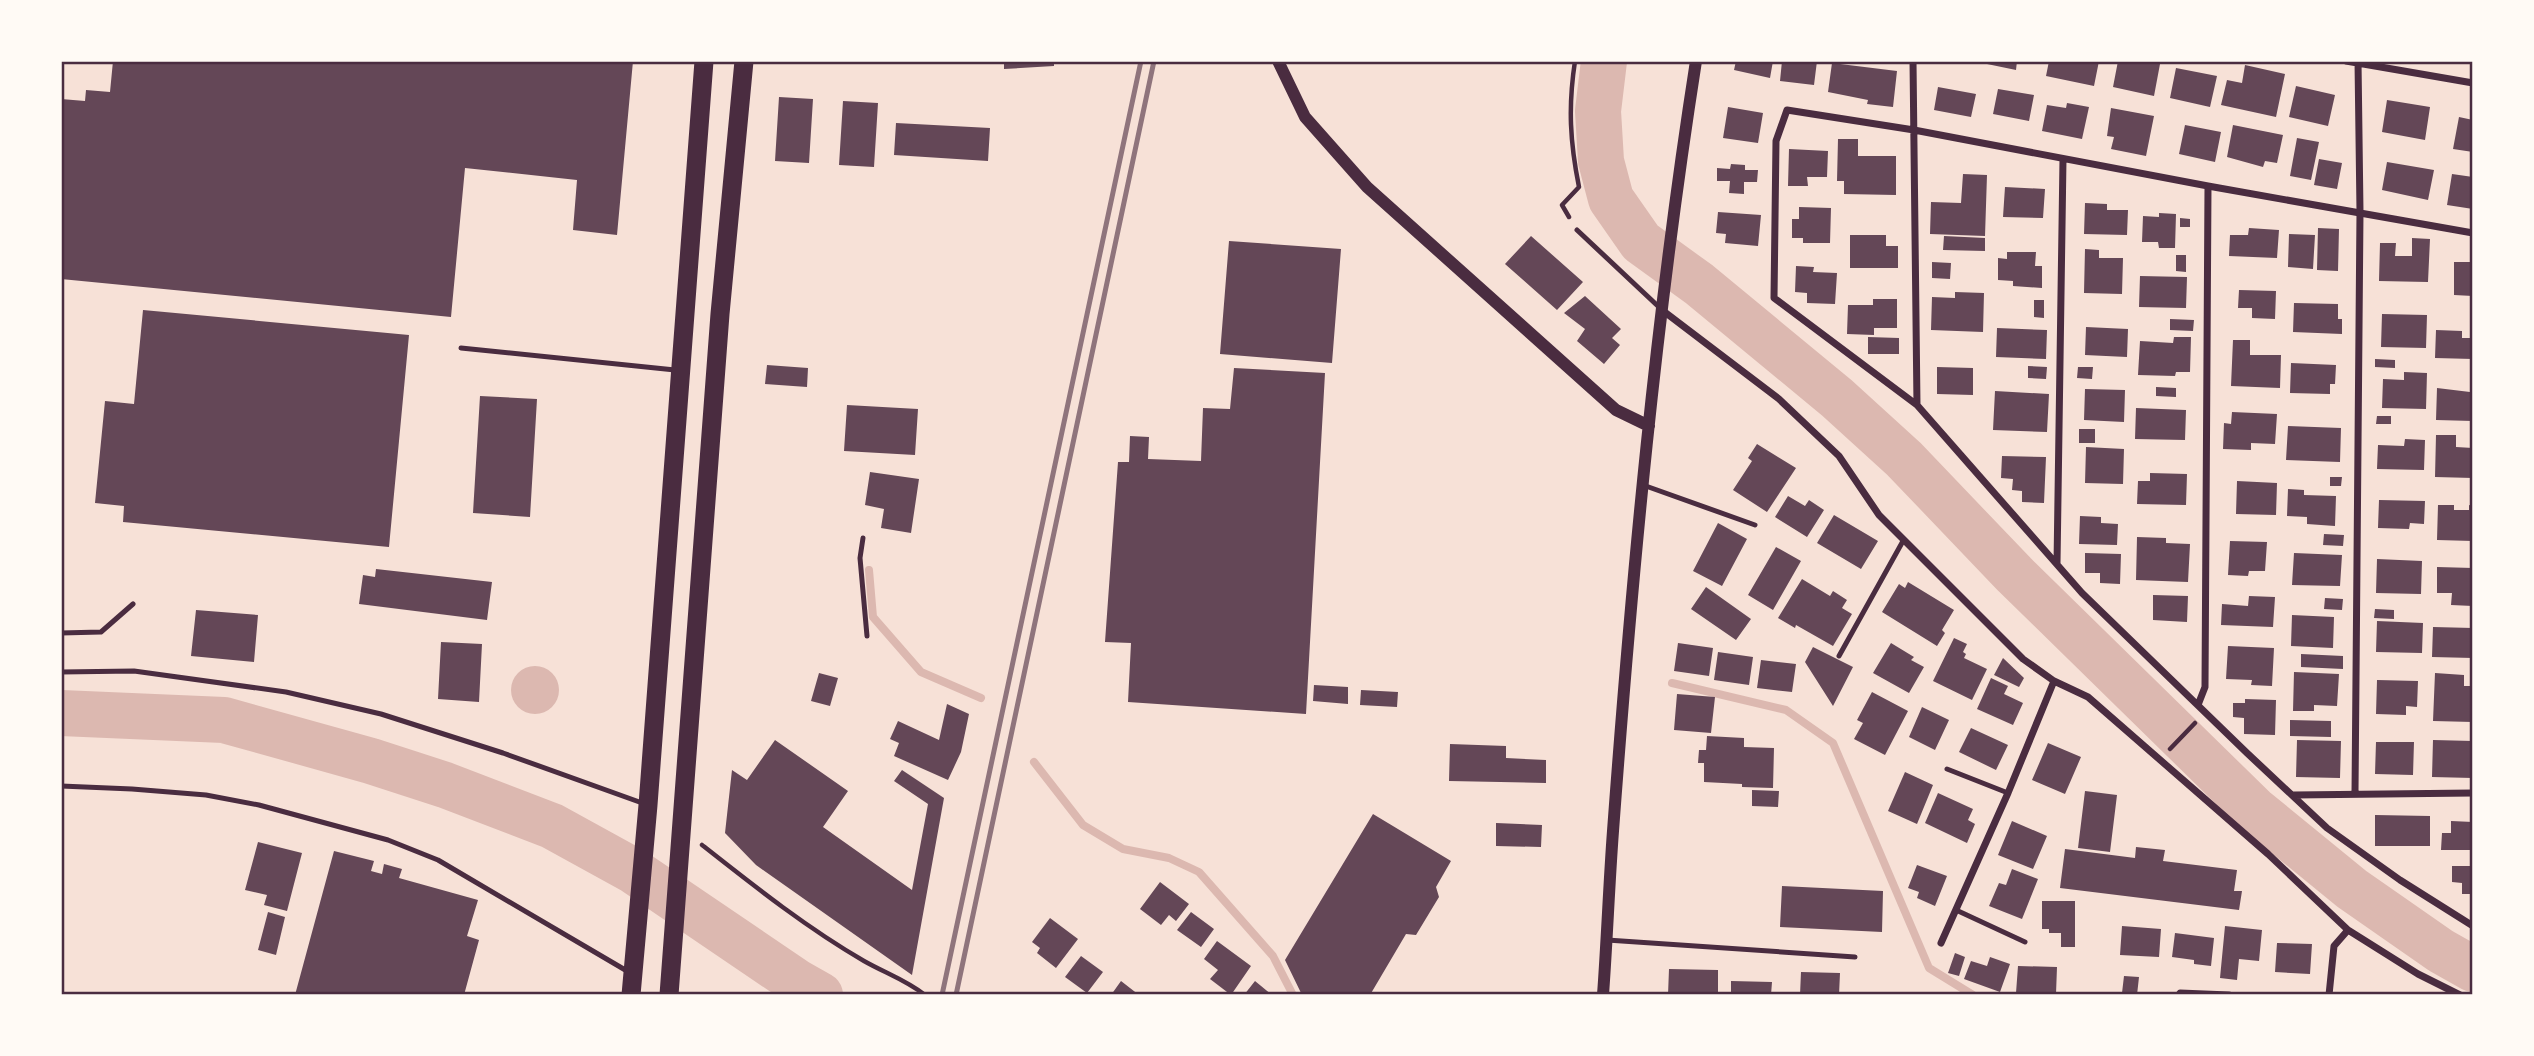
<svg xmlns="http://www.w3.org/2000/svg" width="2534" height="1056" font-family="Literata,serif">
  <rect width="100%" height="100%" fill="#f7e1d7"/>
  <path fill="#dcb8b0" d="M511 690a24 24 0 1 1 48 0a24 24 0 1 1-48 0Z"/>
  <g fill="none" stroke-linecap="round" stroke-linejoin="round">
    <path stroke="#dcb8b0" stroke-width="8" d="M869,570L873,617L921,672L981,698
      M1672,683L1786,710L1833,743L1929,968L1973,995
      M1034,762L1083,825L1123,849L1169,858L1199,872L1273,956L1293,995"/>
    <path stroke="#dcb8b0" stroke-width="46" d="M1604,61L1598,111L1601,161L1611,199L1641,242L1699,284L1837,398L1904,459L2014,574L2254,809L2352,889L2441,951L2473,969
      M61,713L224,720L371,761L445,785L552,826L632,870L797,982L820,995"/>
  </g>
  <path fill="#644757" d="M113,61H633L617,235L573,230L577,180L465,168L451,317L61,279V99L85,101L86,90L110,92Z
    M1004,61H1054V66L1004,69Z
    M1736,61H1773L1770,78L1734,70Z
    M1782,61H1817L1814,85L1780,81Z
    M1988,61H2017L2016,70L1987,64Z
    M2049,61H2099L2094,86L2046,76Z
    M2118,61H2145L2160,64L2154,96L2113,87Z
    M1832,63L1897,71L1893,107L1867,104L1868,100L1828,92Z
    M2245,65L2285,74L2276,117L2221,105L2227,80L2242,83Z
    M2176,68L2217,76L2210,107L2170,98Z
    M2296,86L2335,95L2328,126L2289,117Z
    M1938,87L1976,94L1971,117L1934,110Z
    M1998,89L2034,95L2029,121L1993,114Z
    M779,97L813,99L809,163L775,161Z
    M2387,100L2430,107L2425,140L2382,132Z
    M843,101L878,103L874,167L839,165Z
    M2067,103L2089,107L2082,139L2042,131L2047,105L2066,108Z
    M1728,107L1763,113L1758,143L1723,138Z
    M2111,108L2154,116L2146,156L2111,149L2114,137L2107,136Z
    M2459,117L2473,120V152L2453,149Z
    M896,123L990,128L988,161L894,155Z
    M2185,125L2221,132L2215,162L2179,154Z
    M2233,125L2283,135L2277,163L2265,161L2263,167L2227,157Z
    M2297,138L2319,142L2311,180L2290,176Z
    M1838,139H1858V156H1896V195L1844,194V181H1837Z
    M1789,149L1828,151L1827,177H1807L1808,186H1788Z
    M2319,159L2342,163L2337,189L2314,185Z
    M2387,162L2434,170L2428,200L2382,190Z
    M1731,164L1745,165V170H1758L1757,182H1744V194L1729,193L1730,181H1717V168L1730,169Z
    M1963,174L1987,175L1985,236L1930,234L1931,202L1961,203Z
    M2452,174L2473,177V209L2447,205Z
    M2005,187L2045,189L2043,218L2003,217Z
    M2085,203L2107,204V210H2128L2127,235L2084,234Z
    M1799,207L1831,208L1830,243H1803V238H1792V219H1799Z
    M1718,212L1761,215L1758,246L1725,243L1726,234L1716,233Z
    M2159,213L2176,214L2175,248H2159L2158,242H2142L2143,216L2159,217Z
    M2180,218L2190,219V227H2180Z
    M2249,228L2279,230L2277,258L2229,256L2230,235H2248Z
    M2318,228L2339,229L2338,271L2317,270Z
    M2289,234L2315,235L2313,269L2288,267Z
    M1850,235H1886V246H1898V268H1850Z
    M1531,236L1583,282L1557,310L1505,264Z
    M1944,236L1985,238V251L1943,250Z
    M2412,238L2430,239L2428,282L2379,281L2380,243H2396L2395,256H2412Z
    M1229,241L1341,249L1332,363L1220,354Z
    M2085,249L2099,250V258H2123L2122,294L2084,293Z
    M2007,252H2036L2035,266H2042V288L2013,286V281L1998,280V258L2007,259Z
    M2176,255H2186V272L2176,271Z
    M1932,262L1951,263L1950,279L1932,278Z
    M2454,262H2473V296L2454,295Z
    M1796,266L1814,267L1813,272L1837,273L1835,304L1807,303V293L1795,292Z
    M2140,276L2187,277L2186,308L2139,307Z
    M2239,290L2276,291L2275,319L2252,318V308H2238Z
    M1955,292L1984,293L1983,332L1931,330L1932,297L1955,298Z
    M1585,296L1621,329L1612,338L1620,345L1604,364L1577,341L1585,329L1564,313Z
    M1873,299H1897V328H1874V335L1847,334L1848,305H1873Z
    M2034,300H2044V318L2034,317Z
    M2294,303L2338,304V319H2342V334L2293,332Z
    M143,310L409,335L389,547L123,522L124,506L95,503L105,401L134,404Z
    M2382,314L2427,315L2426,348L2381,347Z
    M2170,319L2194,320L2193,331L2170,330Z
    M2086,327L2128,329L2127,357L2085,355Z
    M1997,328L2047,330L2046,359L1996,357Z
    M2436,330L2462,331V338H2473V359L2435,358Z
    M1868,337L1899,338V354H1868Z
    M2174,337H2191L2190,372H2176L2175,376L2138,375L2140,341L2173,343Z
    M2233,340H2250V355H2281L2280,388L2231,386Z
    M2375,359L2395,360V368L2375,367Z
    M2291,363L2336,365L2335,384H2330V394L2290,393Z
    M767,365L808,368L807,387L765,384Z
    M2028,366L2047,367L2046,379L2028,378Z
    M1937,367L1973,368V395L1937,394Z
    M2078,367H2093L2092,379L2077,378Z
    M1234,368L1325,373L1306,714L1128,702L1131,643L1105,642L1118,462H1129L1130,436L1149,437L1148,459L1201,461L1203,408L1230,409Z
    M2404,372L2427,373L2426,409L2382,408L2383,379L2404,380Z
    M2156,387L2176,388V397L2156,396Z
    M2437,388L2470,392V388H2473V421L2436,420Z
    M2085,389L2125,390L2124,422L2084,420Z
    M1995,391L2049,394L2047,432L1993,430Z
    M480,396L537,399L530,517L473,513Z
    M847,405L918,409L915,455L844,451Z
    M2136,408L2186,410L2185,440L2135,439Z
    M2232,412L2277,414L2275,444L2251,443V450L2223,449L2224,423L2231,424Z
    M2377,416H2391V424H2376Z
    M2288,426L2341,428L2340,462L2286,460Z
    M2079,429H2095V443H2079Z
    M2436,435H2456V447L2473,448V478L2435,477Z
    M2405,439L2425,440L2424,470L2377,469L2378,445L2404,446Z
    M1757,444L1796,468L1767,512L1733,490L1752,461L1748,458Z
    M2086,447L2124,449L2123,484L2085,483Z
    M2002,456L2046,457L2044,503L2022,502V491L2012,490L2013,479L2001,478Z
    M870,472L919,479L911,533L881,528L884,509L865,505Z
    M2150,473L2187,474L2186,505L2137,504L2138,481H2150Z
    M2330,477H2342L2341,486H2330Z
    M2237,481L2277,483L2276,515L2236,514Z
    M2288,489L2304,490V495L2336,496L2335,526L2307,524V517L2287,516Z
    M1788,496L1805,506L1809,500L1824,510L1807,537L1775,517Z
    M2379,500L2425,501L2424,524L2410,523L2409,529L2378,528Z
    M2438,505H2454V510H2469V505L2473,506V541L2437,540Z
    M1834,515L1878,541L1861,569L1817,543Z
    M2080,516L2101,517V523L2118,524L2117,545L2079,544Z
    M1718,523L1747,539L1722,586L1693,571Z
    M2324,534L2344,535L2343,546L2323,545Z
    M2137,537L2166,538V543L2190,544L2188,582L2136,580Z
    M2230,541L2267,542L2265,571H2249L2248,576L2228,575Z
    M1776,547L1801,561L1773,610L1748,595Z
    M2085,553L2121,554L2120,584L2100,583V573H2085Z
    M2294,553L2342,555L2340,586L2292,585Z
    M2377,559L2422,561L2421,594L2376,593Z
    M2437,567L2473,568V606L2451,605L2452,593H2437Z
    M376,569L492,582L487,620L359,604L363,575L375,577Z
    M1802,579L1830,596L1833,591L1847,600L1842,608L1852,614L1833,646L1796,625L1795,628L1778,618Z
    M1908,582L1954,610L1942,630L1945,633L1937,646L1882,612L1899,584L1905,588Z
    M1706,587L1751,619L1736,640L1691,609Z
    M2153,595L2188,596L2187,622L2153,620Z
    M2249,596L2275,597L2273,627L2221,625L2222,604L2248,606Z
    M2325,598L2343,599L2342,610L2324,609Z
    M2375,609L2394,610V619L2374,618Z
    M196,610L258,615L254,662L191,656Z
    M2292,615L2334,617L2333,648L2291,646Z
    M2377,621L2423,623L2422,653L2376,652Z
    M2433,627L2473,628V658L2432,657Z
    M1954,638L1967,644L1963,652L1966,654L1964,658L1987,669L1972,700L1933,681Z
    M441,642L482,644L479,702L438,699Z
    M1678,643L1713,648L1709,676L1674,671Z
    M1891,643L1914,657L1911,660L1924,667L1909,693L1873,673Z
    M2228,646L2274,648L2272,686L2251,685L2252,680L2226,679Z
    M1813,647L1853,667L1833,706L1805,662Z
    M1718,652L1753,657L1749,685L1714,680Z
    M2301,654L2343,656V669L2301,667Z
    M2003,658L2024,678L2019,687L1994,675Z
    M1761,660L1796,664L1792,692L1757,688Z
    M2294,672L2339,674L2337,706L2314,705V711H2293Z
    M819,673L838,678L830,706L811,701Z
    M2435,673L2464,675V686H2473V722L2433,721Z
    M1991,678L2008,686L2004,694L2023,703L2013,725L1977,709Z
    M2377,680L2418,681L2417,707L2406,706V715L2376,714Z
    M1314,685L1348,687V704L1313,701Z
    M1361,690L1398,692L1397,707L1360,705Z
    M1872,692L1908,711L1885,755L1854,739L1863,723L1857,720Z
    M1677,694L1715,697L1711,733L1674,730Z
    M2245,699L2276,700L2275,735L2244,734V718L2233,717V703H2245Z
    M947,704L969,714L961,752L948,780L894,756L899,743L890,739L898,721L939,740Z
    M1922,707L1949,720L1935,750L1909,737Z
    M2290,720L2331,721V737L2290,736Z
    M1971,728L2008,745L1996,770L1959,752Z
    M1707,736L1744,738V747L1774,748L1773,788L1742,787V784L1704,782V763H1698L1699,750H1706Z
    M775,740L848,791L823,827L912,890L928,804L894,781L902,770L944,798L912,975L756,865L725,833L732,770L747,780Z
    M2297,740L2341,741L2340,778L2296,777Z
    M2433,740L2473,741V778L2432,777Z
    M2376,742H2414L2413,775L2375,774Z
    M2048,743L2081,757L2065,794L2032,780Z
    M1450,744L1506,746V758L1546,760V783L1449,781Z
    M1905,772L1933,785L1917,824L1888,811Z
    M1752,790L1779,791L1778,807L1752,806Z
    M2085,791L2117,795L2110,852L2078,848Z
    M1938,793L1973,809L1968,820L1975,824L1967,843L1925,823Z
    M1373,814L1451,861L1436,887L1439,897L1416,935L1406,934L1370,995H1302L1285,960Z
    M2375,815L2430,816V846H2375Z
    M2012,821L2047,836L2033,869L1998,855Z
    M2451,821L2473,822V850H2441L2442,833H2451Z
    M1496,823L1542,825L1541,847L1496,846Z
    M258,842L302,853L287,911L264,905L267,895L245,890Z
    M2136,847L2165,850L2163,861L2237,870L2234,891H2242L2239,910L2060,888L2065,849L2135,858Z
    M334,851L374,861L371,871L382,874L384,864L402,869L399,878L478,900L467,936L479,940L464,995H295Z
    M1917,865L1947,876L1935,906L1917,898L1919,892L1908,888Z
    M2452,866H2473V894H2462V883L2452,882Z
    M2012,869L2038,879L2022,919L1989,906L1999,883L2006,885Z
    M1160,882L1189,904L1176,921L1169,915L1161,925L1140,909Z
    M1782,886L1883,891L1882,932L1780,927Z
    M2042,901H2075V947H2061V933H2049V929H2042Z
    M268,912L285,917L276,955L258,950Z
    M1191,912L1214,929L1201,947L1177,930Z
    M1050,918L1078,939L1056,968L1037,953L1040,948L1032,942Z
    M2122,926L2161,929L2159,957L2120,955Z
    M2225,926L2262,930L2259,961L2239,959L2237,980L2220,978Z
    M2175,933L2214,938L2211,966L2194,964V960L2172,957Z
    M1217,941L1251,966L1231,995L1210,979L1218,970L1204,959Z
    M2277,943L2312,944L2310,974L2275,972Z
    M1955,953L1965,957L1959,976L1948,973Z
    M1081,956L1103,972L1087,993L1065,977Z
    M1990,957L2010,964L2000,992L1964,979L1971,961L1987,966Z
    M2018,966L2057,967L2056,994L2016,993Z
    M1669,969L1718,970V995H1668Z
    M1801,972L1840,973L1839,995H1800Z
    M2124,976L2139,977L2137,995L2122,993Z
    M1121,981L1139,995H1111Z
    M1255,981L1272,995H1244Z
    M1731,981L1772,982L1771,995H1731Z"/>
  <g fill="none" stroke-linecap="round" stroke-linejoin="round">
    <path stroke="#4a2c40" stroke-width="4.5" d="M1569,217L1562,205L1579,187C1570,142 1568,107 1575,61
      M2170,749L2195,723
      M702,845C754,886 807,928 864,961C885,973 906,980 925,995"/>
    <path stroke="#4a2c40" stroke-width="5" d="M1577,230L1660,308
      M461,348L675,370
      M1643,485L1755,525
      M863,538L860,558L867,636
      M61,633L101,632L133,604
      M1839,656L1903,541
      M61,672L134,671L286,692L381,714L503,753L645,804
      M1947,769L2008,793
      M61,786L132,789L206,795L259,805L388,840L438,860L627,971
      M1956,910L2025,942
      M1607,940L1855,957"/>
    <path stroke="#4a2c40" stroke-width="7" d="M1913,61L1917,405L2082,593L2247,753L2327,828L2400,880L2473,926
      M2346,61L2473,83
      M1662,310L1779,399L1839,456L1879,515L2023,659L2054,681L2088,697L2268,854L2348,930L2418,974L2460,995
      M1917,405L1774,298L1776,141L1787,110L1914,130L2208,186L2473,233
      M2057,564L2063,159
      M2198,705L2205,687L2208,186
      M2355,793L2360,212L2358,61
      M2294,795L2473,793
      M1941,943L2008,793L2054,681
      M2179,995L2180,993L2229,995
      M2329,995L2334,946L2348,930"/>
    <path stroke="#4a2c40" stroke-width="12" d="M1278,61L1305,117L1367,187L1616,410L1649,426
      M1603,995C1607,940 1609,885 1613,831C1632,574 1656,316 1696,61"/>
    <path stroke="#4a2c40" stroke-width="19" d="M631,995L648,805L704,61
      M669,995L720,314L744,61"/>
    <path stroke="#8f747c" stroke-width="5" d="M942,995L1141,61
      M956,995L1154,61"/>
  </g>
  <rect width="2534" height="1056" fill="none" stroke="#fffaf5" stroke-width="126"/>
  <rect x="63" y="63" width="2408" height="930" fill="none" stroke="#4a2c40" stroke-width="2.5"/>
</svg>
